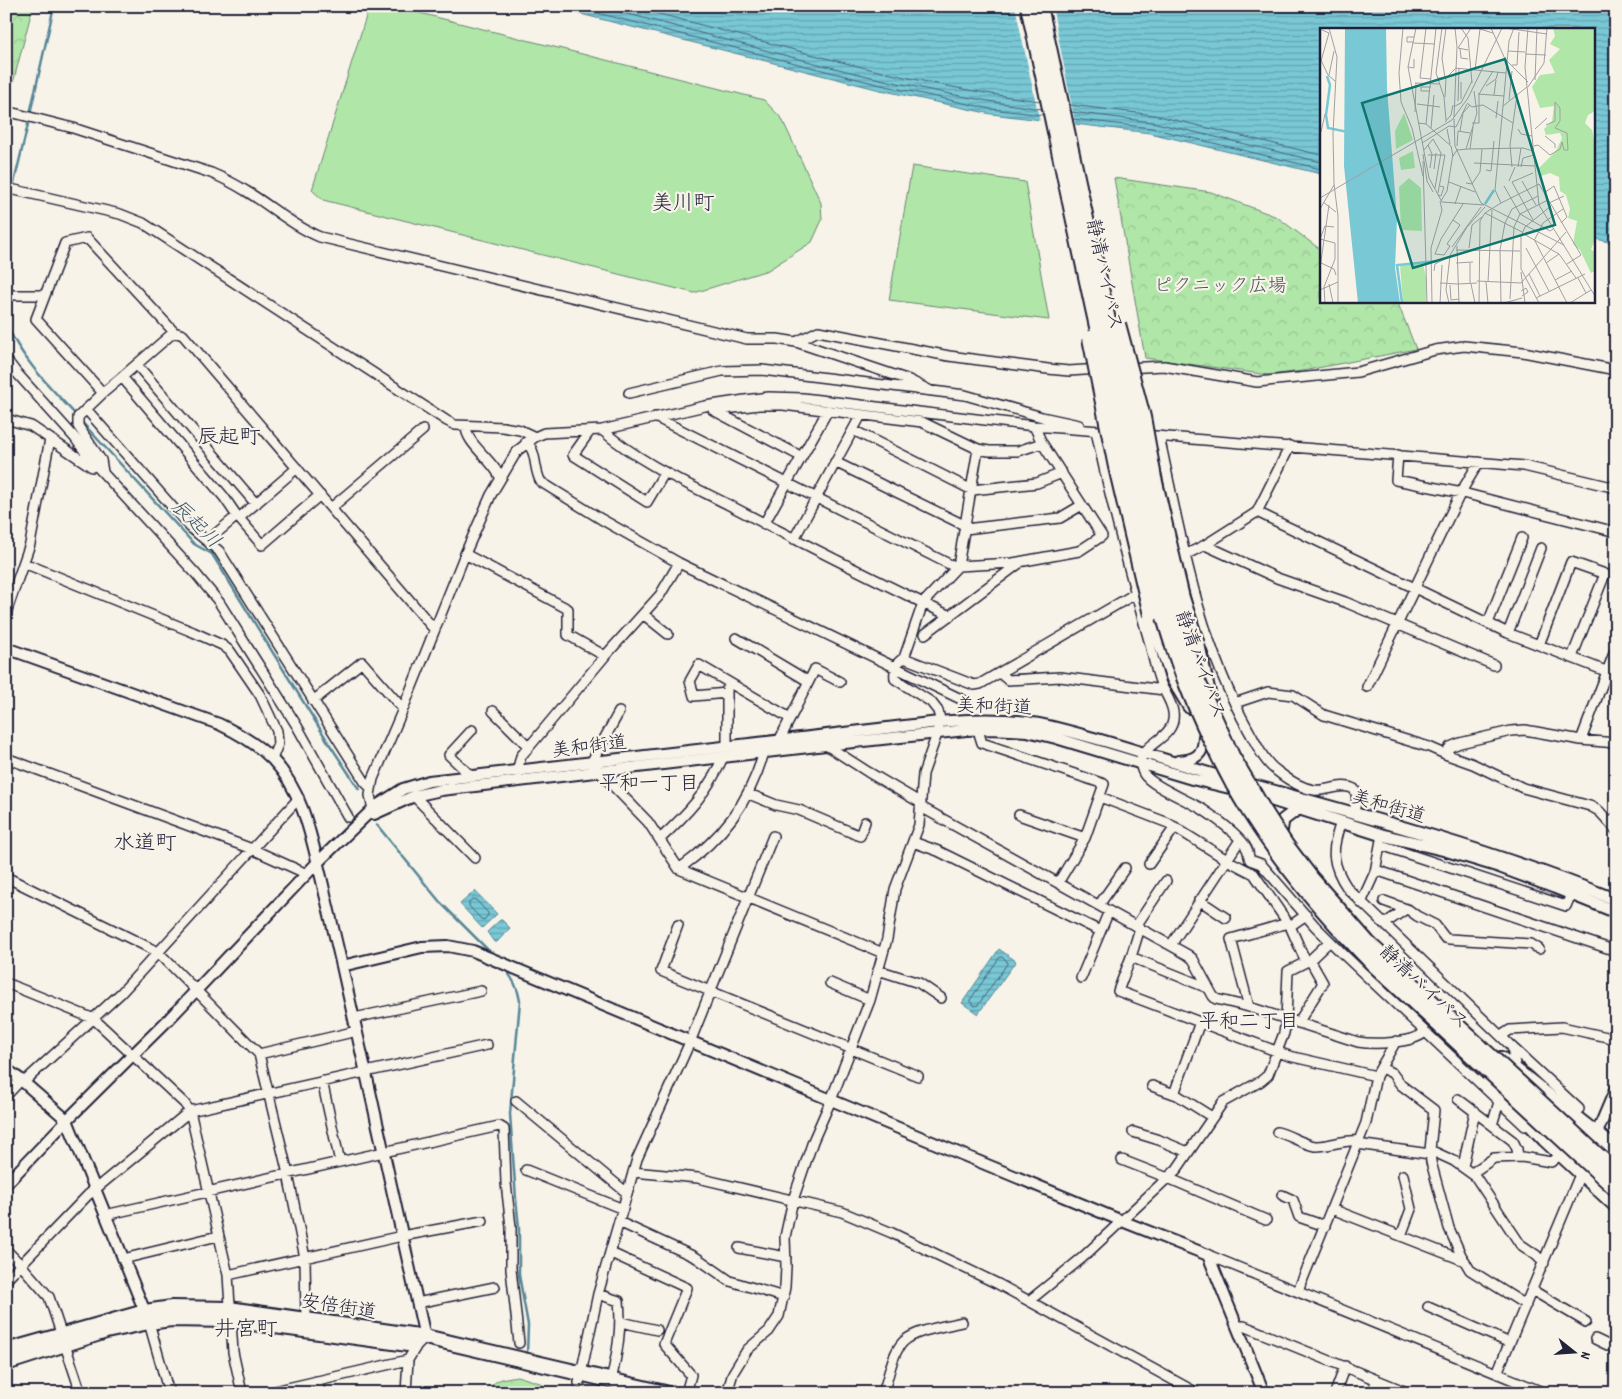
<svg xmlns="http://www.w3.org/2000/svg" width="1622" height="1399" font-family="Dekko,'Klee One',sans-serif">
  <defs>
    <pattern id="forest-crowns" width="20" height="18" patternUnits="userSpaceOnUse" patternTransform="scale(1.25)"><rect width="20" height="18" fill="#b0e6a8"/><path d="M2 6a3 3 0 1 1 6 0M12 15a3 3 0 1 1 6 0" fill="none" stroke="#97c592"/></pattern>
    <pattern id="water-rules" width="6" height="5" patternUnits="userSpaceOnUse" patternTransform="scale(1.25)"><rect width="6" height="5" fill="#79c8d6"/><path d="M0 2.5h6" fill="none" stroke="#63a2af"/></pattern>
  </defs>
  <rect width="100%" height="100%" fill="#f7f3e8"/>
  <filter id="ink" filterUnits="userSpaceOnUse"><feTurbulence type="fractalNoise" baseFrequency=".02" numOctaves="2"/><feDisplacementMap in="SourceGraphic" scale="10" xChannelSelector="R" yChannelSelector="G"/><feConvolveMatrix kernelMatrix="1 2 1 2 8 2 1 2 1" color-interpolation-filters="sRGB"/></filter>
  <g filter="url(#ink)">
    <path fill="url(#forest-crowns)" stroke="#698472" d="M6,6H33L7,106H6Z
      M1114,178L1211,192L1277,217L1321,250V301H1397L1416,349L1302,371L1269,375L1145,358Z
      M517,1376L540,1383L553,1393H486C495,1378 502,1379 517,1376Z"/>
    <path fill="#b0e6a8" stroke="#698472" d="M373,6H392L764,100L782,119L821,203L822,220L812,242L768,270L694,293L323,200L312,190L368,10Z
      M912,166L1025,182L1049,320L889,300Z"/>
    <path fill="url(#water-rules)" stroke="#568698" d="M549,6H1616V244L1593,238V29H1321V174L1150,133L991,114L880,90Z
      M475,891L497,914L482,928L460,904Z
      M500,920H502L510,928L497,942H494L487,932Z
      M999,949L1016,961L978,1014L962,1003Z"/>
    <path fill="#f7f3e8" d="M1015,6H1052L1076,127L1040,122Z"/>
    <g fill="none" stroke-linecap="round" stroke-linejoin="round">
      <path stroke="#456479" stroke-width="1" d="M570,6L881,85L991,109L1043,115
        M596,6C743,42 892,90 1042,109
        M628,6C765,40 900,84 1040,101
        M1070,105L1154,115L1321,155
        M1071,112L1152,122L1321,162
        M1073,119L1151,128L1321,169
        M473,899L476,900L488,913V915L484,920L481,919L469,906V903Z
        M1002,957L1007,961V964L978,1005L975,1006L970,1002V1000L999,958Z"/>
      <path stroke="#568698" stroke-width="2.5" d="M30,114L54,6
        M13,187L29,120
        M6,218L12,193
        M6,323C21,359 51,388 77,416
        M80,420L194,544L212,554L330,745L359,789
        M377,825L440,902L492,954
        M504,968C513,978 518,987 520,1001L510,1114L516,1199L519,1228V1275L528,1325L527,1354"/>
      <defs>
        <path id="minor" d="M6,111L73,128L211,173C223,178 235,184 246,191C271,206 293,226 320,237L747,339H777L796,342L909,380L931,391
          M6,188L120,214L143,223L447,421L455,425L503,427L520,430L535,437
          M13,295H44
          M796,342L818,331L949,356L1048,369L1069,371L1100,369
          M6,359L15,371L75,438L92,461L196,574L219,602L297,726L348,817
          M137,365L256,504
          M1125,368L1164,366L1257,382L1358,372L1435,350L1464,346L1523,352L1616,370
          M122,377L174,332
          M629,393L722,371L762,370L965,395L1042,417L1079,425
          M86,409L191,528L219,551L365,782L370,787
          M713,410L802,457
          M717,410L759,405H783L922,422L978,449L989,451H1018L1042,443
          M655,417L951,565L958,566L1013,563L1079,551L1102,536L1042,443L1034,426
          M6,419L31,426L92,467
          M466,426C465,443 493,460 500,477
          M602,430C640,463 688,484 733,507C796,540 860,572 923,603L958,566L978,449
          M853,430L972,490L1037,483L1062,473
          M590,431L573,455L647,502L665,472
          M1096,431C1111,503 1130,574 1150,644C1153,657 1156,672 1161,684C1165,693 1172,703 1173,712C1178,744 1127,743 1144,774C1150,785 1189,801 1202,809C1214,817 1241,836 1247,849C1249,853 1248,856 1250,860L1261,864L1315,926L1342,953L1525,1126
          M1143,435L1524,466L1616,488
          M1159,436C1181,537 1198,640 1249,731C1257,745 1264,762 1277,771C1287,779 1301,788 1314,790C1327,792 1342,782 1354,789C1359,797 1356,805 1353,813
          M526,442C538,452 533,469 541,482L601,519L679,563L967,702
          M1398,455L1396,480L1467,494L1616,532
          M835,462L966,526
          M103,472L101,460L78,426V417L103,393
          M320,495L262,545L237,516L224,497L122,377L103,393L36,319L65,243L87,238L174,332L183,335L434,629
          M331,508L423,430
          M1257,512L1508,633L1616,675
          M239,518L297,468
          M764,524L828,410
          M965,529L1060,518L1082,505
          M794,539L861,415
          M207,541L237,516
          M1205,545L1277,578L1345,602L1494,665
          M465,554L568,609V635L605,656
          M24,563L193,632L222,645L230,651L260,695L277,731L278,744L272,759
          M1172,565L1185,555L1205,545L1257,512L1290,446
          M6,613L30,544L50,439
          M643,614L668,634
          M1488,623L1522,538
          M1508,633L1541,548
          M925,634L1021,562
          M736,638L808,681
          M1539,645L1571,562L1605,574L1572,657
          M904,658L923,603L950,616
          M1000,673L1008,680L1060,677L1164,690
          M1367,687L1461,492L1479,462
          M727,693L694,696L690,681L699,665L790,718
          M313,701L362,662L403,709
          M1235,703L1268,692L1293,695L1324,715L1429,747L1445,754L1450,747L1460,743L1511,731L1525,730L1581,740L1616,743
          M493,711L529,747
          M619,712L591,763L648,822L679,869L883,953
          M978,730L982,743L1104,784L1085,838L1058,883
          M1581,740L1616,648
          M779,741L815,669L840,682
          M826,745L868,772L921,803
          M727,747V689
          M1445,754L1473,764L1523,788L1590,806L1599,811L1611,824
          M6,758L252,849L307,874
          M517,772L521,756L529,747L605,656L660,595L679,563
          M472,777L449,755L472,730
          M749,794L776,805L799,810L860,836L865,822
          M414,796L475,858
          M1100,797L1168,823L1227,860L1254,874L1290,926L1306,962
          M921,807L1188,955L1193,959L1213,996L1216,999L1249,1007L1358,1042C1375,1045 1411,1043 1424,1033
          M373,810L370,795L373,779L403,709L465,554L491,495L517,451L535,437L544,433L602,430L705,406L745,400L769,397L803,398L1034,426L1113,432
          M1019,815L1085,838
          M1616,817L1611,824L1616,830
          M1341,822C1331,850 1331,864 1348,889L1512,1047L1516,1070
          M660,839C686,815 709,791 723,757
          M913,842L938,851L1100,931
          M1381,845L1566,906L1571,894
          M1149,864L1175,827
          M679,869C722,838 749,804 764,752
          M1376,870L1616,951
          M6,877L158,952L259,1054L288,1174L305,1258L306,1319
          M1199,900L1226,918
          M1384,901L1409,910L1417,916L1435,925L1445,938L1449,939L1531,944L1539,949
          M1361,903L1375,872L1381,840
          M1099,905L1125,868
          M1384,924L1406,909
          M678,925L661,971L918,1076
          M1136,926L1166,881
          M1290,926L1306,915
          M1140,928L1131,957L1118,991L1289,1056L1376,1076
          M1171,945L1240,840
          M1131,957L1208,988
          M878,970L919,983L941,998
          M1081,978L1109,911
          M6,983L94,1019L184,1103L190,1111L228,1275L233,1352L242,1393
          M830,983L870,1000
          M1249,1007L1231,939L1288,923
          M354,1018L481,991
          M1298,1023L1323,983L1310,960
          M1501,1036L1510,1030L1562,1027L1616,1039
          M1512,1047L1579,1109
          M259,1054L357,1031
          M1381,1068L1392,1073L1401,1085L1434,1110L1430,1150L1454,1161L1475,1176L1520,1244L1536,1255L1544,1263
          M322,1081L340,1162
          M24,1082L121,993L299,798
          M1152,1086L1177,1095L1212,1117
          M1174,1094L1200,1022
          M6,1096L21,1080
          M1458,1099L1513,1141L1517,1149L1518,1157
          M516,1101L627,1193
          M1492,1125L1499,1102
          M1133,1132L1159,1140L1188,1152
          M1277,1132C1290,1135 1302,1144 1315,1146C1329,1147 1343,1139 1358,1141
          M1357,1144L1430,1154
          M1430,1150L1431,1162L1449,1228L1461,1255L1470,1270L1526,1305
          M1122,1160L1168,1178L1266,1220
          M1463,1166L1475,1111
          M526,1170L623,1209
          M633,1172L698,1178L842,1212L892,1233L998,1284L1197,1393
          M1472,1173L1494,1158L1522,1157L1551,1162L1561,1154
          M1282,1195L1293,1200L1299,1217L1325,1226
          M1332,1209L1465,1261
          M105,1215L499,1126L504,1129L506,1183L511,1227V1269L519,1343
          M619,1222L697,1258L730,1281L784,1297
          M1401,1236L1411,1209L1403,1175
          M739,1248L786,1257
          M6,1250L21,1265L49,1297L81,1393
          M611,1253L687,1288L664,1344L691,1375L686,1393
          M1208,1255L1545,1393
          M123,1259L218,1236
          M228,1275L402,1236L483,1221
          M6,1280L88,1195L190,1111L487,1045
          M1532,1290L1586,1322
          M1298,1291L1366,1123L1376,1076L1396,1041
          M598,1294L619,1301C622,1329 617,1354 611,1381
          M1029,1301L1082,1258L1177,1169L1223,1102L1261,1081L1268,1075L1284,1033L1286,1020L1288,971L1310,960L1330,941
          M417,1303L495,1287
          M1428,1307L1510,1343
          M148,1319L169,1393
          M621,1322L657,1330
          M1237,1326H1244L1409,1393
          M1595,1339L1616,1349
          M1497,1373L1581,1172
          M316,1381L321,1393
          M579,1383L598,1294L637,1159L690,1042L773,836
          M266,1393L408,1360L417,1345L425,1337
          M406,1393L408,1360
          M727,1393L733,1373L747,1350L769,1331L779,1316L785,1287L786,1266L785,1237L793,1200L813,1141L831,1100L870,1000L887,939L895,889L919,825L923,774L937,734L940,719L938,711L931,702L895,679C894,670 895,663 904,658L974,685L980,684L1128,598L1148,584
          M883,1393C889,1377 891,1355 903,1342C915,1330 946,1326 962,1322
          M1335,1393L1345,1366
          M1372,1393L1377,1380"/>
        <path id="tertiary" d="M6,648L219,724C238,733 257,744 272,759C303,791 311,836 321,877C328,907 335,936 342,966L422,947L448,946L473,951L1122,1221L1208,1255L1264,1393
          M1178,761C1196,760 1204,755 1204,736
          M374,814L414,796L441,790L826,745L966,730L991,729L1027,731L1056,738L1192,779L1238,790
          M342,966L425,1337
          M6,1069L21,1080L67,1120L145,1312
          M1594,1140L1616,1088
          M6,1184L67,1120L170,1018L317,863L375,807L403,789L429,781L939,722C968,719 998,718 1027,722C1048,725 1069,731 1090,737C1138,750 1185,767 1233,780"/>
        <path id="secondary" d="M1244,783C1369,817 1495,851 1616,900
          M1250,793L1382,835L1445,850L1498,866L1554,887L1616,912
          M1280,840L1283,820L1295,811L1302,808"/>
        <path id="primary" d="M6,1351L145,1312L172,1308L229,1309L425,1337L665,1393
          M6,1363L106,1331L149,1322L171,1319L230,1320L408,1344"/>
        <path id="trunk" d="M1151,615L1174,679L1190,706
          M1197,644L1210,702
          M1501,1059L1616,1150
          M1490,1080L1545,1139L1616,1205"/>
      </defs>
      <use href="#minor" stroke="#22223b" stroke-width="12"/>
      <use href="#tertiary" stroke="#22223b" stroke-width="14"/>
      <use href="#secondary" stroke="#22223b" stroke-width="15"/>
      <use href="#primary" stroke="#22223b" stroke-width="18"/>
      <use href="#trunk" stroke="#22223b" stroke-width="18"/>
      <use href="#minor" stroke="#f7f3e8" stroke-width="9"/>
      <use href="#tertiary" stroke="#f7f3e8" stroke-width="10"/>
      <use href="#secondary" stroke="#f7f3e8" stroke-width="11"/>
      <use href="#primary" stroke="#f7f3e8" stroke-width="14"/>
      <use href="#trunk" stroke="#f7f3e8" stroke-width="14"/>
      <defs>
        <path id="trunk-bridge" d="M1028,6C1060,153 1090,301 1124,447C1139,509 1150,573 1169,634C1182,677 1200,719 1220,759C1257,835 1313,902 1371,962L1616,1189
          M1040,6L1149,510L1172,606L1199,684L1232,756L1263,809L1286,845L1311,878L1368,943L1616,1172
          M1118,324L1143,417L1154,478L1182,598L1197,644
          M1090,338L1116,467L1151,615"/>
      </defs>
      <use href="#trunk-bridge" stroke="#22223b" stroke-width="18" stroke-linecap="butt"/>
      <use href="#trunk-bridge" stroke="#f7f3e8" stroke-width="14"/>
    </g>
  </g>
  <g text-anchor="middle" stroke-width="4.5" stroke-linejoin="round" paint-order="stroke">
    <g font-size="19" fill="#22223b" stroke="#f7f3e8">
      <text transform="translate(1106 274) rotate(78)" y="7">静清バイパス</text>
      <text transform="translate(1202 664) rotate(70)" y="7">静清バイパス</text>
      <text transform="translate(994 705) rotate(2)" y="7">美和街道</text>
      <text transform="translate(589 745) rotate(-7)" y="7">美和街道</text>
      <text transform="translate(1389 805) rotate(16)" y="7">美和街道</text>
      <text transform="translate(1425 986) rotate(43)" y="7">静清バイパス</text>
      <text transform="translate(339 1305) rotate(9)" y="7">安倍街道</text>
    </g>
    <g font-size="19" fill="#465356" stroke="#f7f3e8">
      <text x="1220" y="291">ピクニック広場</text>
    </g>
    <g font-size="20" font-style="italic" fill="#3c546a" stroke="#f7f3e8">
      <text transform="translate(197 523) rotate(44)" y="7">辰起川</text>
    </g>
    <g font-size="20" fill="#22223b" stroke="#f7f3e8">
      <text x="649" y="789">平和一丁目</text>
      <text x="1249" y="1027">平和二丁目</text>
    </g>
    <g font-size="21" fill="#22223b" stroke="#f7f3e8">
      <text x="683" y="209">美川町</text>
      <text x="229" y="443">辰起町</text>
      <text x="145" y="849">水道町</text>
      <text x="246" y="1335">井宮町</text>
    </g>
  </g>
  <g transform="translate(1320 28)">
    <rect width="275" height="275" fill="#f7f3e8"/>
    <path d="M233,0H275V83L268,87L265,95L272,102L275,117V212L271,221L275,225V243L271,245L260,222L253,216L257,193L248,190L250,181L246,167L240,163L239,149L230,145L221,148L217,142L236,123L242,110L240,105L226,107L224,101L232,93L234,78L220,80L212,59L220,47L235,45L229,32L240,21L230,16L235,8ZM84,85L93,112L76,121L75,103ZM103,236L107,254L106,275H83L80,237Z" fill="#b0e6a8"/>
    <path d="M93,123L95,140L81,142L79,130ZM89,150L101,160L102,203L81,202L79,159Z" fill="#b0e6a8"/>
    <path d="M25,0H66L67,60L77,191L75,240L80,275H38L24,138Z" fill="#79c8d6"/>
    <path fill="none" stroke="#79c8d6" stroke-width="2.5" d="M7,48L10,57L6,87L8,100L28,104M165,176L174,162M82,275L77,237L118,233"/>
    <path fill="none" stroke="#a29fa3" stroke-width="1" d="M9,0L17,29L13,105L14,156L18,188V275M83,0L79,45L81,74L92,100L103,148M96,0L88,39L109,150L122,174L164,177M106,0L100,50L111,51M122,0L116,45L124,69L126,92M141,0L148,10L152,55M171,0L185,31L208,54M185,0L227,6M208,0L205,39L219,177L275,268M0,1L9,5L1,33M93,14H87V9H94M93,15L115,16M140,20L141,30L148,31M148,22L138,20L151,0M188,23L205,24M205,26L226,27M0,30L8,47L15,53M192,37H197L199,4M88,39L94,40V31M135,40L186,45M155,42L160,1L173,5M9,47L14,23M118,50H126L135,41M125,50L122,30L126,0M215,52L217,0M141,54V71M95,55L119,56M166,58L176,51L178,44M208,59L224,35L227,0M110,63H101V59H111M158,66L184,68M159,66L173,43M174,67L176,52M125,69L126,50M189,72L192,43M138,73L139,40M147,75L152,79L163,77L193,95M97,76L120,79M135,78L141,75L152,53M183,78L189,13L194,0M95,84L96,55M134,89L137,19L135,0M176,90L178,73M134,91L135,118L161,175L244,217M125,94L131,87L133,77M98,95L106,96L131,118L133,128L137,122L148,121L203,120L213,123M152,95H159V66M106,96L116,0M111,100L114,67M127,101L130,116M198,101L201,106L212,108M215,101L227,90M140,103L143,85L150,77M1,104L5,86M225,108L235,116V120M102,115L129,98L136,99L147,76M108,117L112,126L110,140M137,118L138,103L150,105M214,118L218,117L230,127L240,121L242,114L244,122H248L247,105L235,100L240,93V80L235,74V93L226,97M146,121L157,85L154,63M150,121L153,99M104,122L113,111L121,125L115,160M103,126L107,153L113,164M108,127H125L118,165M103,133L107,275M154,135L215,138M192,139L190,117L197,67M198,139L201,120M201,139L203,130L214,127M114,141L116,125M166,142L171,143L174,113M189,153L195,139M202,153L216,177M129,154L155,164M146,155L152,156L160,144L162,121M184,158L200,186L230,203L233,201M224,165L234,158L247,189L241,195M118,167L121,168L124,159L120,158M0,170L132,92L148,70L182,0M121,173L127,163L133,126M3,174L16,184M181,175L219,156L261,227L247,236M229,175L244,168M135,176L141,158M0,181L14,157M165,185L202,204M133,192L140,197L127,216L130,218L124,227L115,226L121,211L143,176M213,192L192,154L213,145M202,205L239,226L256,250M0,211L15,215V231L4,259L5,275M0,211L5,198L14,199M214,211L247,275M215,211L223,195L243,181M137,218L139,275M132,219L161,179M149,220L152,197L162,189M206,220L229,263M136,222L200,223M1,235L14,241L16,247M136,235L153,234M150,235V255M226,235L239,226M0,240L9,177M114,243L115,236L129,229L147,199L165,179M201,244L205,275M209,246L220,268M258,250L266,265M235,252L252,243M157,253L201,255L246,204M166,254L168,275M168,254L172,182M120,255L138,256M9,256L13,275M138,256L157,255M151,256L155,275M130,257L131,272L139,271M0,262L18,254M201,263L206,260L208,264L202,268M216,270L265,246M190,271L194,199L200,186L228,172M112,275L111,220L122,182L120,173M120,275L122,237M129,275L126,262L130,228M159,275L160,193L165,185L181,175L175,162L183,78L207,59M181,275L180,222L185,195L192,181L218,168M184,275L202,270M219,275L201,241V208L205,199L231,178M250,275L271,262"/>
    <path fill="#0f766e" fill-opacity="0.15" stroke="#0f766e" stroke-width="2.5" d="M185,31L235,197L93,240L42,75Z"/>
    <rect width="275" height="275" fill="none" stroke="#22223b" stroke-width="2.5"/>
  </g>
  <rect width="1622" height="1399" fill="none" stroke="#f7f3e8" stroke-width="25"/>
  <rect x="12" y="12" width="1597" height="1374" fill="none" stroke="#22223b" stroke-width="2" filter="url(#ink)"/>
  <g transform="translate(1574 1352) rotate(107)" stroke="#f7f3e8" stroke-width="4" paint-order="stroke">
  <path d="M0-4L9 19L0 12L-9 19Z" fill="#22223b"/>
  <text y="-8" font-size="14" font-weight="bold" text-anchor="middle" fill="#22223b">N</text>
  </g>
</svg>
